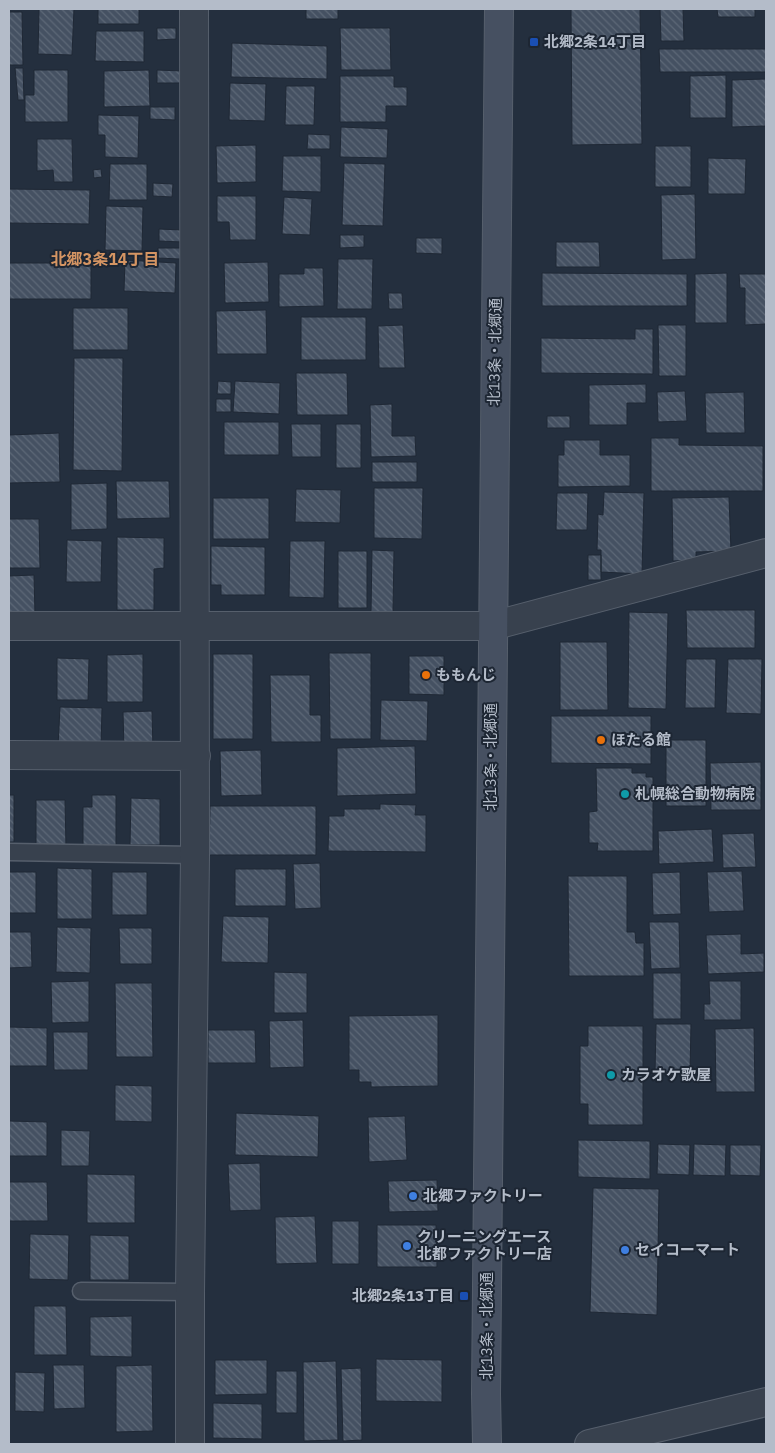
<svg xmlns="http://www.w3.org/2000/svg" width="775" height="1453" font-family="'IBM Plex Sans','Noto Sans JP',sans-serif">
  <defs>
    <pattern id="building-back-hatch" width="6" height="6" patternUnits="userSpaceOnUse" patternTransform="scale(1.25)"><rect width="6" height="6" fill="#455162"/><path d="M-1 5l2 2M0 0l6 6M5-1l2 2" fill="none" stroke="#5d6877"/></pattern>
  </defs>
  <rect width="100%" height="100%" fill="#242f3e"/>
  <path fill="url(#building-back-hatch)" stroke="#1f2835" d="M39,9H74L72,55L38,54Z
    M98,9H139V24H98Z
    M306,9H338V19H306Z
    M571,9H640L642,144L572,145Z
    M660,9H683L684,41H661Z
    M717,9H755V17H718Z
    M9,12H22L23,65H9Z
    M157,28H176V39L157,40Z
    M340,28H390L391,70H341Z
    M96,31H144V62L95,61Z
    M232,43L327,46V79L231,77Z
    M659,49H766V72H660Z
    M15,68H23L24,100H18Z
    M34,70H68V122H25V95H34Z
    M149,70L150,106L104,107V71Z
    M157,70L183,71L182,83H157Z
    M726,75V118H690V76Z
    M340,76H394V87H407V106H386V122H340Z
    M766,79V126L732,127V80Z
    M230,83L266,84L265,121L229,120Z
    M286,86H315L314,125H285Z
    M150,107H175V120L150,119Z
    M98,115L139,116L138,158L105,157V135H98Z
    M341,127L388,129L387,158L340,157Z
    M308,134L330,135V149H307Z
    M37,139H72L73,182H54L53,170L37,171Z
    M256,145V182L217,183L216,146Z
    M655,146H691V187H655Z
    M283,156H321V192L282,191Z
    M708,158L746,159L745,194H708Z
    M344,163L385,164L383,226L342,225Z
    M110,164H147V200H109Z
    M101,169L102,177L94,178L93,170Z
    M153,183L173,184L172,197L153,196Z
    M9,189L90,190L89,224L9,223Z
    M695,194L696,259L662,260L661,195Z
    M217,196H256V240H230L229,222H217Z
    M284,197L312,199L310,235L282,234Z
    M106,206L143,207L142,251L105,250Z
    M159,229L182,230V242L159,241Z
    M340,235H364V247L340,248Z
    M416,238H442V254L416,253Z
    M556,242H599L600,267H556Z
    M158,248H181L180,259L158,258Z
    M338,259H373L372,309H337Z
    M125,260L176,263L175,293L124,291Z
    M268,262L269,302L225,303L224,263Z
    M9,263H91V299H9Z
    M304,268H323L324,306L279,307V274H304Z
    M542,273L687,274V306H542Z
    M727,273V323H695V274Z
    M739,274H766V324L745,325V288H740Z
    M388,293H402L403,309H389Z
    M73,308H128V350H73Z
    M266,310L267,354H217L216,311Z
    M301,317H366V360H301Z
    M403,325L405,368H379L378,326Z
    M658,325H686V376H659Z
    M635,329H653V374L541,373V338L635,339Z
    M74,358H123L122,471L73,470Z
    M296,373H347L348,415H297Z
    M218,381L231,382V394H217Z
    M235,381L280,383L279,414L233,412Z
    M646,384V403H627V425H589V385Z
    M685,391L687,421L658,422L657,392Z
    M744,392L745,433H706L705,393Z
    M216,399H231V412H216Z
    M392,404V436H415L416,456L371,457L370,405Z
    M547,416H570V428H547Z
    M224,422H279V455H224Z
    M291,424H321V457H292Z
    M336,424H361V468H336Z
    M59,433L60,482L9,483V435Z
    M651,438H679V445L763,446V491H651Z
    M564,440H600V455H630V486L558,487V455H564Z
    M372,462H417V482H372Z
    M116,481H169L170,518L117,519Z
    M107,483V529L71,530V484Z
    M374,488H423L422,539L374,538Z
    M296,489L341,490L340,523L295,522Z
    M604,492L644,493L642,574L601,572V550H597L598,514L603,515Z
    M557,493H588L587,530H556Z
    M729,497L731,551L696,552V560L673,561L672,498Z
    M213,498H269V539H213Z
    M9,519H39L40,568H9Z
    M117,537L164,538V568L154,569V610H117Z
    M67,540L102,541L101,582H66Z
    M290,541H325L324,598L289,597Z
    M211,546L265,547V595H221V585H211Z
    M372,550L394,551L393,612H371Z
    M338,551H367V608H338Z
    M588,555H601V580H588Z
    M34,575L35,614L9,615V576Z
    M686,610H755V648H687Z
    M629,612L668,613L666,709L628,708Z
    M560,642H607L608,710H560Z
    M329,653H371V739H330Z
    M143,654V702H107V655Z
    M213,654H253V739H213Z
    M409,656H444V695L409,694Z
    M57,658L89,659L88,700H57Z
    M686,659H716L715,708H685Z
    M728,659H762L761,714L726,713Z
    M270,675H310V715H321V742H271Z
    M381,700L428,701L427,741L380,740Z
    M60,707L102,708L101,748L58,747Z
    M152,711L153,750H124L123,712Z
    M551,716H651V764L551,763Z
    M666,740H706V806H666Z
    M415,746L416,794L337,796V748Z
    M261,750L262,795L221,796L220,751Z
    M761,762V810H711L710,763Z
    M596,768H632V773H646V777H653V851H597L598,843H589V812L597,811Z
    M9,795H14V842H9Z
    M92,795H116V846H83V807H92Z
    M131,798L160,799V845H130Z
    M36,800H65L66,847H36Z
    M380,804L416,805L415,815H426V852L328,851L329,816H344V809H380Z
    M210,806H316V855H209Z
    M712,829L714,862L659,864L658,831Z
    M754,833L756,867L723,868L722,834Z
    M320,863L321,908L295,909L293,864Z
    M57,868L92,869V919H57Z
    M235,869H286V906H235Z
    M742,871L744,911L709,912L707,872Z
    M9,872H36V913H9Z
    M112,872H147V915H112Z
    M680,872L681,914L653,915L652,873Z
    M568,876H627V932H635L636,943H644V976H569Z
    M223,916L269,917L268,963L221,962Z
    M649,922H679L680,968L651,969Z
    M57,927L91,928L90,973L56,972Z
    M119,928H152V964H120Z
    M9,932H31L32,967L9,968Z
    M741,934V954L764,953V972L708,974L706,935Z
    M274,972L307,973V1013H274Z
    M653,973H681V1019H653Z
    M89,981V1022L52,1023L51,982Z
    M709,981H741V1020H704V1004H710Z
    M115,983H152L153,1057H116Z
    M438,1015V1086L371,1087V1082H359V1070H349V1016Z
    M303,1020L304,1067L270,1068L269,1021Z
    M656,1024H691L690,1074L655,1073Z
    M588,1026H643V1125H588V1104H580V1046H588Z
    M9,1027L47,1028V1066H9Z
    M754,1028L755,1092H716L715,1029Z
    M208,1030H255L256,1063H208Z
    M53,1032H88V1070H54Z
    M115,1085L152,1086V1122L115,1121Z
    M236,1113L319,1116L318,1157L235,1155Z
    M405,1116L407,1160L369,1162L368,1117Z
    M9,1121L47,1122V1156H9Z
    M61,1130L90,1131L89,1166H61Z
    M578,1140L650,1141V1179L578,1177Z
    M658,1144L690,1145L689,1175L657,1174Z
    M694,1144L726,1145L725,1176L693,1175Z
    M730,1145H761L760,1176L730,1175Z
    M260,1163L261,1210L230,1211L228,1164Z
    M87,1174L135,1175V1223H87Z
    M437,1180L438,1211L389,1212L388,1181Z
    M9,1182H47L48,1221H9Z
    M593,1188L659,1189L657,1315L590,1312Z
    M315,1216L317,1263L276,1264L275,1217Z
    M332,1221H359V1264H332Z
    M377,1225H436L437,1267H377Z
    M30,1234L69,1235L68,1280L29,1279Z
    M90,1235L129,1236V1280H90Z
    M34,1306H66L67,1355H34Z
    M132,1316V1357L90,1356V1317Z
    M376,1359L442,1360V1402L376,1401Z
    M215,1360H267V1394L215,1395Z
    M336,1361L338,1440L304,1441L303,1362Z
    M53,1365H84L85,1408L54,1409Z
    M152,1365L153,1431L116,1432V1366Z
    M361,1368L362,1440L343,1441L341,1369Z
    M276,1371H297V1413H276Z
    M15,1372L45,1373L44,1412L15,1411Z
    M213,1403L262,1404V1439L213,1438Z"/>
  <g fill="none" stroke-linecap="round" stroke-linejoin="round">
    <defs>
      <path id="lane" d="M9,852L195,855
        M81,1291L190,1292"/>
      <path id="street" d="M9,626H492L766,553
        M9,755L196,756
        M190,1444V1292L195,855L194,9
        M589,1444L766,1402"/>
      <path id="secondary" d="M487,1444L486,1394L499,9"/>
    </defs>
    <use href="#lane" stroke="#565f6c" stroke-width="19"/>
    <use href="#street" stroke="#565f6c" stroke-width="30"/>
    <use href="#secondary" stroke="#565f6c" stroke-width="30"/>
    <use href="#lane" stroke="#38414e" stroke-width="16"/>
    <use href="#street" stroke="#38414e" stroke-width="28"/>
    <use href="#secondary" stroke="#465061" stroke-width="28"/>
  </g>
  <g fill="#1a4fb4" stroke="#1d2633" stroke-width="2">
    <rect x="529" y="37" width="10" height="10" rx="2.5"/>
    <rect x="459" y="1291" width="10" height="10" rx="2.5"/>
  </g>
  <g fill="#e8710a" stroke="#1d2633" stroke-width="2">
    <circle cx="426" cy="675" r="5"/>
    <circle cx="601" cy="740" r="5"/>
  </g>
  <g fill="#0f9aa8" stroke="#1d2633" stroke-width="2">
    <circle cx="625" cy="794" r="5"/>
    <circle cx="611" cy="1075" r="5"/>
  </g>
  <g fill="#3f7fe0" stroke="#1d2633" stroke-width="2">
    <circle cx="413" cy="1196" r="5"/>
    <circle cx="407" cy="1246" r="5"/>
    <circle cx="625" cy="1250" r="5"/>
  </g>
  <g text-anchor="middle" stroke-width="4" stroke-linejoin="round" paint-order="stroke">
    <g font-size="15" font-weight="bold" fill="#b4bcc9" stroke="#1d2633" text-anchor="start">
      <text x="544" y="47">北郷2条14丁目</text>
      <text x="436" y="680">ももんじ</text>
      <text x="611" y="745">ほたる館</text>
      <text x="635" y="799">札幌総合動物病院</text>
      <text x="621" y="1080">カラオケ歌屋</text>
      <text x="423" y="1201">北郷ファクトリー</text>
      <text x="417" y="1242">クリーニングエース<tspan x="417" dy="17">北都ファクトリー店</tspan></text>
      <text x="635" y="1255">セイコーマート</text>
      <text x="454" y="1301" text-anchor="end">北郷2条13丁目</text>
    </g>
    <g font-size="15" fill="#b4bcc9" stroke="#1d2633">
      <text transform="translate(495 352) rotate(-89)" y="5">北13条・北郷通</text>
      <text transform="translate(491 757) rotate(-90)" y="5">北13条・北郷通</text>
      <text transform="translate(487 1326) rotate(-90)" y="5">北13条・北郷通</text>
    </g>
    <g font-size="16" font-weight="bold" fill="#d59563" stroke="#1d2633">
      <text x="105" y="265">北郷3条14丁目</text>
    </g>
  </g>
  <rect width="775" height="1453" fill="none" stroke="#b4bcc9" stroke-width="20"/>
</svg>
